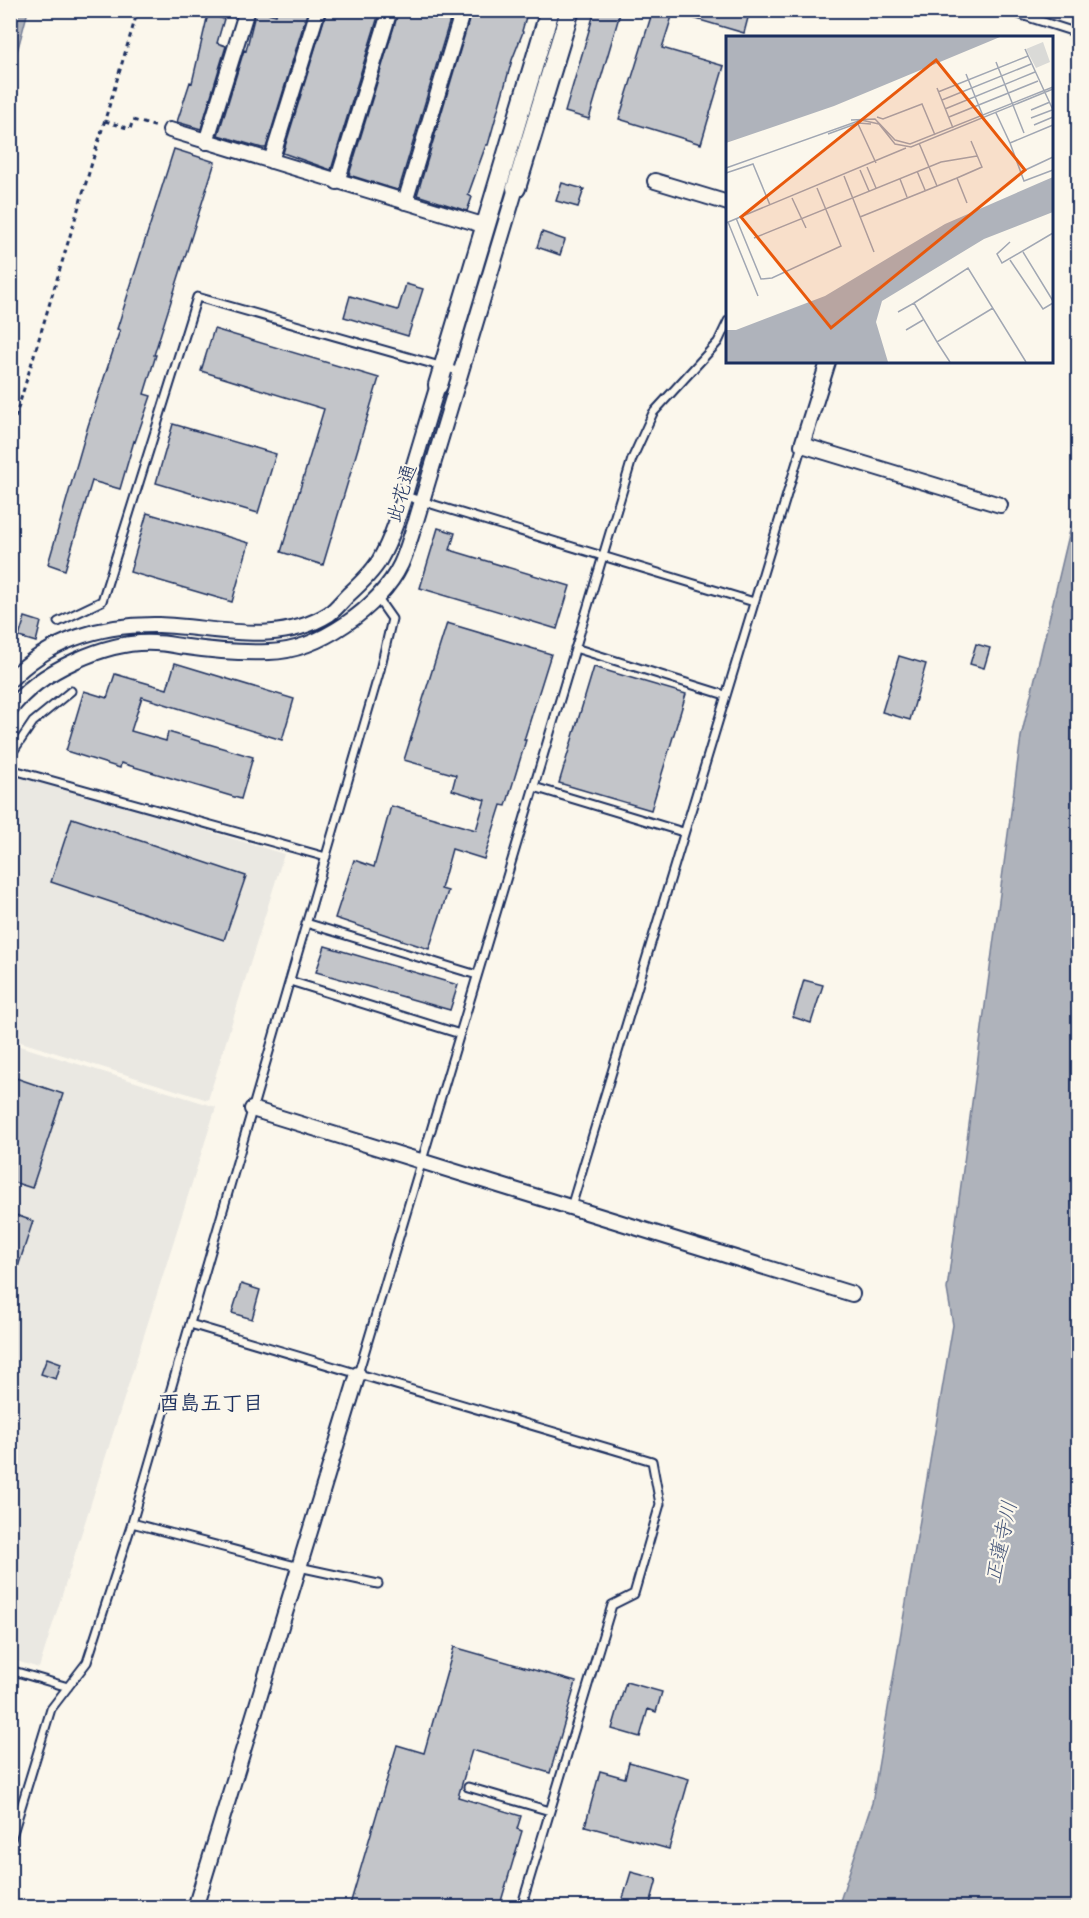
<svg xmlns="http://www.w3.org/2000/svg" width="1089" height="1918" font-family="'Architects Daughter','Klee One',sans-serif">
  <rect width="100%" height="100%" fill="#fbf7ec"/>
  <filter id="ink" filterUnits="userSpaceOnUse"><feTurbulence type="fractalNoise" baseFrequency=".0167" numOctaves="2"/><feDisplacementMap in="SourceGraphic" scale="12" xChannelSelector="R" yChannelSelector="G"/><feConvolveMatrix kernelMatrix="1 2 1 2 8 2 1 2 1" color-interpolation-filters="sRGB"/></filter>
  <g filter="url(#ink)">
    <path fill="#eae8e2" d="M10,771L284,854L208,1100L11,1039Z
      M10,1043L216,1107L39,1668L10,1659Z"/>
    <path fill="#afb3bb" stroke="#747e96" stroke-width="1.5" d="M11,10L28,11L11,74L10,11Z
      M1078,497V1907H838L872,1803L953,1325L947,1289L1021,737Z"/>
    <path fill="#c3c5c9" stroke="#1b2f5e" stroke-width="1.5" d="M256,10L276,15L277,10H308L266,148H262L218,135L244,50L246,51Z
      M327,10H380L331,170L283,153Z
      M399,10H453L399,189L397,190L349,175Z
      M472,10H504L526,17L522,31L523,32L512,60L488,145H486L468,195L472,197L467,211L417,195Z
      M595,10H621L589,119L565,112Z
      M653,10H674L662,48L724,66L701,144L619,119Z
      M679,10H737L749,14L744,33L679,14Z
      M208,14L224,19L217,43L226,46L201,129L177,122L190,82L192,83Z
      M174,149L215,162L154,355H156L144,394L151,396L135,442L134,441L120,489L92,481L65,570L48,564L88,426L120,330L117,329Z
      M562,183L584,189L578,207L556,201Z
      M542,232L565,240L560,255L537,247Z
      M406,284L423,289L408,336L344,317L350,296L398,310Z
      M214,329L379,378L323,565L281,552L324,409L201,371Z
      M173,424L276,454L258,513L156,483Z
      M147,513L249,543L232,602L130,572Z
      M438,528L455,533L450,550L570,586L557,629L420,588Z
      M25,617L41,622L36,642L19,637Z
      M447,623L551,654L524,740H526L506,806L501,805L484,859L452,849L441,889L448,891L429,949L335,918L354,860L374,867L391,806L476,830L485,800L452,790L456,775L404,760Z
      M976,644L990,648L984,668L970,664Z
      M899,656L926,664L910,720L882,712Z
      M175,663L294,699L282,740L142,697L131,731L166,741L168,732L253,757L241,799L121,763L120,768L66,751L84,691L107,698L115,674L167,689Z
      M594,667L686,694L651,810L559,783Z
      M72,818L246,876L224,940L51,882Z
      M325,946L458,985L450,1010L316,972Z
      M804,980L823,985L811,1023L793,1017Z
      M10,1076L63,1094L32,1188L10,1181Z
      M10,1213L33,1221L13,1282H10Z
      M241,1284L260,1290L252,1319L232,1313Z
      M47,1358L61,1363L56,1379L41,1374Z
      M454,1647L576,1682L550,1773L472,1750L458,1797L521,1816L517,1829L522,1831L499,1908H349L397,1745L424,1753Z
      M626,1682L662,1692L656,1712L648,1709L640,1737L612,1729Z
      M629,1762L689,1779L669,1849L585,1826L600,1771L625,1778Z
      M631,1872L657,1879L649,1908H620Z"/>
    <g fill="none" stroke-linecap="round" stroke-linejoin="round">
      <defs>
        <path id="service" d="M1006,10L1078,33
          M1075,32L1078,23
          M405,496L754,602
          M58,622L102,601L197,297L461,372
          M575,648L725,695
          M10,756L33,722L71,691
          M10,769L326,857
          M534,787L683,832
          M306,923L477,975
          M290,981L460,1034
          M571,1207L802,445
          M190,1324L652,1461L660,1504L634,1594L612,1605L523,1901L538,1908
          M358,1374L632,459L653,413L718,342L728,321
          M132,1523L299,1567L378,1584
          M10,1670L68,1687
          M468,1787L550,1811
          M10,1843L51,1709L87,1662L132,1523L380,670L392,619L378,599"/>
        <path id="minor" d="M170,130L486,226
          M206,142L247,10
          M271,161L318,10
          M655,181L728,203
          M337,182L390,10
          M405,202L463,10
          M828,362L802,445L1000,505
          M10,680C50,639 104,624 159,625C216,627 276,647 329,614C336,609 342,601 348,595C359,585 371,574 379,561C393,537 401,508 409,481C419,449 428,417 438,385
          M10,710C38,671 108,640 155,643C166,643 177,646 187,647C214,651 242,653 269,652C318,651 380,608 401,564C407,551 411,535 416,521L516,188
          M252,1109L852,1294
          M195,1908L358,1374"/>
        <path id="tertiary" d="M516,188L570,10
          M438,385L550,10"/>
      </defs>
      <use href="#service" stroke="#1b2f5e" stroke-width="11"/>
      <use href="#minor" stroke="#1b2f5e" stroke-width="18"/>
      <use href="#tertiary" stroke="#1b2f5e" stroke-width="22"/>
      <path stroke="#1b2f5e" stroke-width="3" stroke-dasharray="4.5 4.5" stroke-linecap="butt" d="M105,121L130,129L133,120L157,127
        M10,435L138,10"/>
      <use href="#service" stroke="#fbf7ec" stroke-width="7"/>
      <use href="#minor" stroke="#fbf7ec" stroke-width="14"/>
      <use href="#tertiary" stroke="#fbf7ec" stroke-width="18"/>
    </g>
  </g>
  <g text-anchor="middle" stroke-width="4.5" stroke-linejoin="round" paint-order="stroke">
    <g font-size="20" fill="#1b2f5e" stroke="#fbf7ec">
      <text transform="translate(401 493) rotate(-73)" y="7">此花通</text>
    </g>
    <g font-size="21" font-weight="bold" fill="#1b2f5e" stroke="#fbf7ec">
      <text x="211" y="1410">酉島五丁目</text>
    </g>
    <g font-size="21" font-style="italic" fill="#47577a" stroke="#fbf7ec">
      <text transform="translate(1001 1542) rotate(-78)" y="7">正蓮寺川</text>
    </g>
  </g>
  <g transform="translate(726 36)">
    <rect width="327" height="327" fill="#fbf7ec"/>
    <path d="M317,6L324,26L310,32L300,13Z" fill="#dadad7"/>
    <path d="M0,1H274L108,70L0,107ZM327,141V176L258,203L156,265L150,286L162,326H0V294H10L99,260L219,188Z" fill="#afb3bb"/>
    <path fill="none" stroke="#a1a7b3" stroke-width="1.5" d="M299,13L327,74M270,26L298,97M240,38L257,80M211,52L227,92M212,56L302,20M216,64L305,28M219,73L309,36M305,74L324,66M270,77L284,107L327,89M151,81L157,83L196,68L209,99M223,81L312,45M305,82L326,74M125,84L149,83L169,104L184,108L327,51M132,88L150,127M308,89L327,81M102,98L132,87L145,88M193,107L211,150M284,107L298,145L327,134M141,131L150,152M0,132L135,84L153,88L169,108L185,111L327,53M134,134L143,155M191,135L199,154M295,136L327,121M0,137L27,128L44,169M118,140L148,216M174,143L181,161M66,162L80,192M241,167L231,142L256,131L245,105M134,181L231,142M10,182L35,243L46,242L115,210L91,152M2,186L32,260M0,187L180,112M28,202L215,126L251,120M284,206L271,218L276,227L327,197M297,216L327,265M284,224L317,273L327,267M188,267L242,232L300,326M172,276L188,267L211,306L267,272M180,294L197,284M211,306L224,326"/>
    <path fill="#e8590c" fill-opacity="0.15" stroke="#e8590c" stroke-width="3" d="M210,24L299,134L105,292L15,181Z"/>
    <rect width="327" height="327" fill="none" stroke="#1b2f5e" stroke-width="3"/>
  </g>
  <rect width="1089" height="1918" fill="none" stroke="#fbf7ec" stroke-width="36"/>
  <rect x="18" y="18" width="1053" height="1882" fill="none" stroke="#1b2f5e" stroke-width="2" filter="url(#ink)"/>
</svg>
